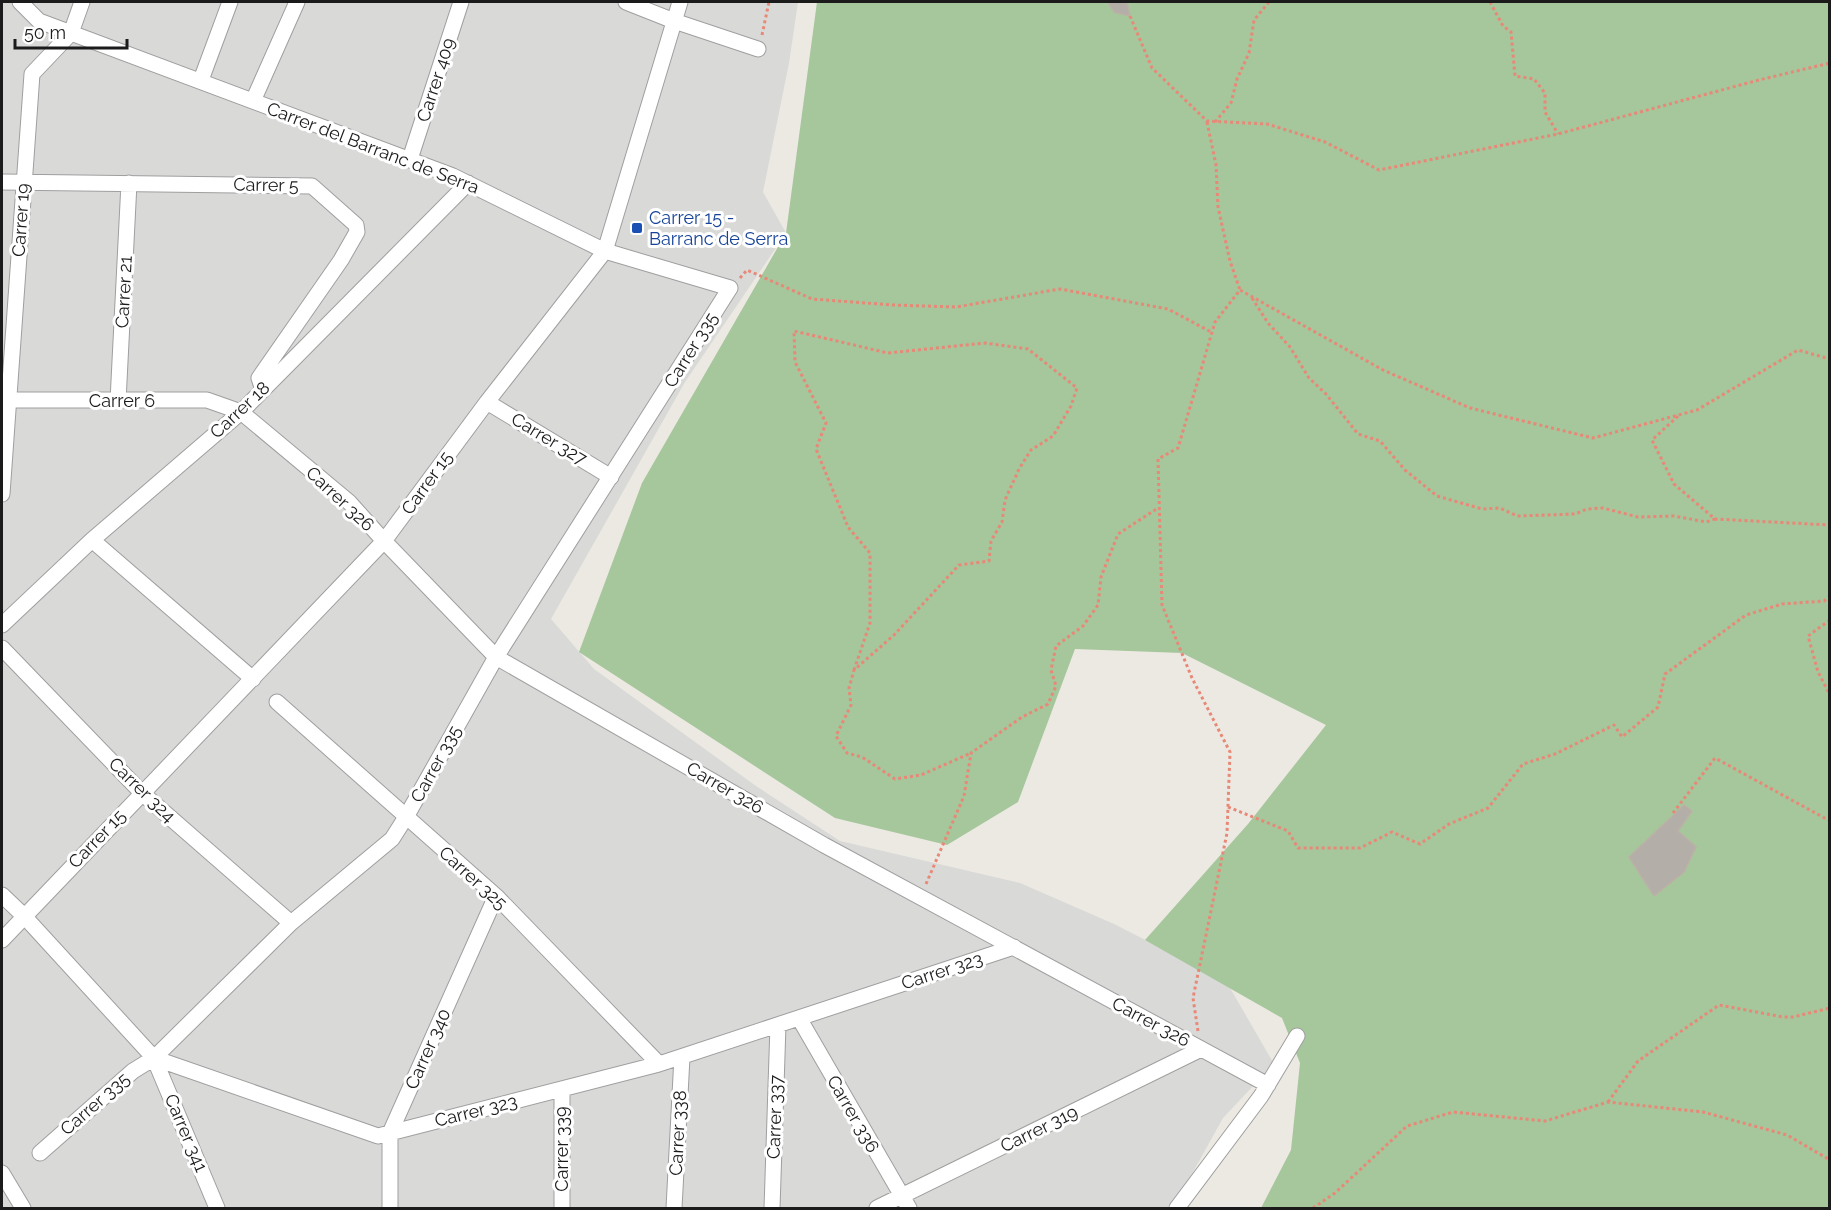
<svg xmlns="http://www.w3.org/2000/svg" width="1831" height="1210" font-family="Raleway,sans-serif">
  <rect width="100%" height="100%" fill="#ece9e2"/>
  <path fill="#d9d9d8" d="M2,2H798L789,63L763,192L786,233L685,382L551,619L594,669L756,786L840,841L1020,883L1114,924L1226,981L1274,1064L1223,1118L1178,1199L1182,1208H2Z"/>
  <path fill="#a6c69c" d="M817,2H1829V1208H1261L1291,1150L1300,1063L1282,1018L1145,940L1248,824L1326,725L1182,653L1075,649L1018,802L947,845L835,818L579,652L642,483L786,233Z"/>
  <path fill="#b4aea8" stroke="#bbb1a6" stroke-width="1.5" d="M1108,2H1127L1130,16L1114,12Z
    M1684,805L1692,811L1678,831L1696,847L1684,872L1654,896L1629,857Z"/>
  <g fill="none" stroke-linecap="round" stroke-linejoin="round">
    <defs>
      <path id="minor" d="M20,2L39,21L453,176L605,251L730,288L496,657L406,817L392,839L291,923L154,1058L133,1071L40,1153
        M626,2L674,21L758,49
        M201,80L230,2
        M253,101L297,2
        M410,159L461,2
        M2,182L312,186L356,225L357,232L341,260L259,378L263,390
        M2,400H207L241,412L349,502L384,541L496,657L824,845L1268,1085
        M118,401L129,183
        M487,402L611,477
        M2,494L32,74L71,33L82,2
        M92,540L253,679
        M2,625L92,540L241,412L468,183
        M2,648L142,793L291,923
        M277,702L496,896L659,1064
        M2,895L24,916L154,1058L378,1136L659,1064L1014,947
        M2,940L384,541L487,402L605,251L680,2
        M799,1018L909,1208
        M154,1058L217,1208
        M562,1089V1208
        M2,1173L23,1208
        M390,1208V1133L496,896
        M674,1208L682,1057
        M772,1208L778,1025
        M877,1208L1201,1049
        M1177,1208L1261,1096L1297,1036"/>
    </defs>
    <use href="#minor" stroke="#9f9f9f" stroke-width="17"/>
    <path stroke="#e88877" stroke-width="3" stroke-dasharray="3 3" stroke-linecap="butt" d="M1490,2L1503,26L1511,32L1515,76L1534,79L1545,93V112L1558,134
      M1130,16L1152,68L1207,121L1267,124L1325,142L1379,170L1558,134L1759,80L1830,63
      M762,35L769,2
      M1207,122L1216,165L1218,207L1230,261L1240,290
      M1215,122L1231,103L1237,79L1249,53L1254,20L1269,2
      M740,278L747,270L812,299L893,305L956,307L1060,289L1168,309L1211,332
      M1252,298L1268,323L1290,347L1309,378L1326,394L1358,434L1380,441L1405,470L1437,496L1482,509L1500,508L1517,516L1575,514L1587,509L1603,508L1638,517L1674,516L1706,522L1715,519
      M1678,416L1652,440L1674,484L1715,519L1830,525
      M1830,620L1808,636L1818,672L1830,695
      M854,670L870,623V553L848,527L816,449L826,423L795,362L794,331L888,353L985,343L1028,349L1077,388L1071,406L1053,436L1031,450L1019,469L1005,500L1002,522L991,541L989,561L959,565L894,635L854,670L849,688L851,705L836,736L847,753L862,757L895,779L921,775L971,753
      M1228,807L1288,831L1298,848H1360L1392,832L1420,844L1449,824L1488,808L1523,764L1555,754L1614,725L1622,737L1658,707L1665,674L1746,615L1782,604L1824,601L1830,596
      M1673,813L1715,758L1830,821
      M926,884L964,796L971,753L1022,717L1048,704L1056,686L1051,670L1056,646L1083,626L1098,605L1101,577L1118,534L1158,508
      M1198,1031L1193,998L1227,833L1230,752L1192,678L1162,605L1158,459L1178,448L1215,322L1240,290L1383,370L1470,408L1593,438L1697,410L1798,350L1830,359
      M1608,1102L1638,1061L1719,1005L1783,1017H1793L1830,1008
      M1313,1208L1335,1193L1407,1126L1453,1112L1545,1121L1608,1102L1703,1112L1787,1135L1830,1160"/>
    <use href="#minor" stroke="#fff" stroke-width="15"/>
  </g>
  <rect fill="#1a4fb4" stroke="#fff" stroke-width="2" x="631" y="222" width="12" height="12" rx="3"/>
  <g text-anchor="middle" stroke-width="6" stroke-linejoin="round" paint-order="stroke">
    <g font-size="18" fill="#1b1b1b" stroke="#fff">
      <text transform="translate(436 80) rotate(-72)" y="6">Carrer 409</text>
      <text transform="translate(373 148) rotate(21)" y="6">Carrer del Barranc de Serra</text>
      <text transform="translate(266 185) rotate(1)" y="6">Carrer 5</text>
      <text transform="translate(21 220) rotate(-86)" y="6">Carrer 19</text>
      <text transform="translate(124 292) rotate(-87)" y="6">Carrer 21</text>
      <text transform="translate(691 350) rotate(-58)" y="6">Carrer 335</text>
      <text x="122" y="407">Carrer 6</text>
      <text transform="translate(240 410) rotate(-43)" y="6">Carrer 18</text>
      <text transform="translate(549 439) rotate(31)" y="6">Carrer 327</text>
      <text transform="translate(427 483) rotate(-54)" y="6">Carrer 15</text>
      <text transform="translate(340 499) rotate(43)" y="6">Carrer 326</text>
      <text transform="translate(436 764) rotate(-61)" y="6">Carrer 335</text>
      <text transform="translate(725 788) rotate(30)" y="6">Carrer 326</text>
      <text transform="translate(142 790) rotate(44)" y="6">Carrer 324</text>
      <text transform="translate(97 839) rotate(-46)" y="6">Carrer 15</text>
      <text transform="translate(473 878) rotate(42)" y="6">Carrer 325</text>
      <text transform="translate(942 971) rotate(-18)" y="6">Carrer 323</text>
      <text transform="translate(1151 1022) rotate(28)" y="6">Carrer 326</text>
      <text transform="translate(428 1049) rotate(-66)" y="6">Carrer 340</text>
      <text transform="translate(95 1104) rotate(-41)" y="6">Carrer 335</text>
      <text transform="translate(476 1111) rotate(-14)" y="6">Carrer 323</text>
      <text transform="translate(853 1114) rotate(60)" y="6">Carrer 336</text>
      <text transform="translate(775 1117) rotate(-88)" y="6">Carrer 337</text>
      <text transform="translate(1039 1129) rotate(-26)" y="6">Carrer 319</text>
      <text transform="translate(186 1133) rotate(67)" y="6">Carrer 341</text>
      <text transform="translate(678 1133) rotate(-87)" y="6">Carrer 338</text>
      <text transform="translate(562 1149) rotate(-90)" y="6">Carrer 339</text>
    </g>
    <g font-size="18" fill="#164399" stroke="#fff" text-anchor="start">
      <text x="649" y="224">Carrer 15 -<tspan x="649" dy="21">Barranc de Serra</tspan></text>
    </g>
  </g>
  <rect width="1831" height="1210" fill="none" stroke="#1b1b1b" stroke-width="6"/>
  <path d="M15 39v9h112v-9" fill="none" stroke="#1b1b1b" stroke-width="3"/>
  <text x="24" y="39" font-size="18" fill="#1b1b1b" stroke="#ffffff" stroke-width="4.5" paint-order="stroke">50 m</text>
</svg>
